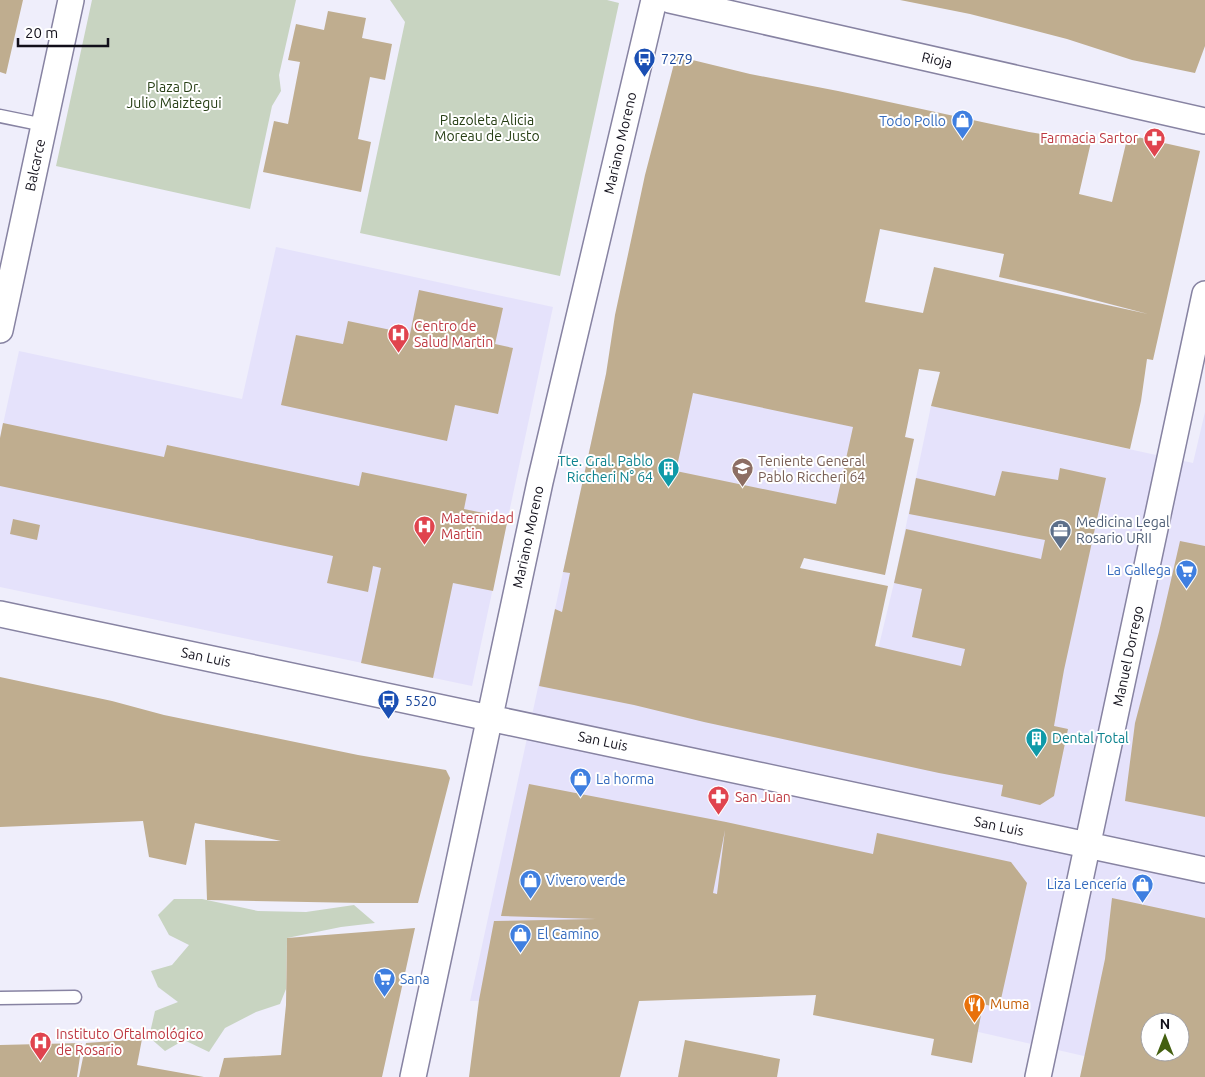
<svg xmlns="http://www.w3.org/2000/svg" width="1205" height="1077" font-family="Ubuntu,sans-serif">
  <rect width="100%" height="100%" fill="#efeefb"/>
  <path fill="#e5e2fb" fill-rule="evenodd" d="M276,247L553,307L472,686L0,587V438L19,351L242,399Z
    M606,374L914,439L885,575L593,513L853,753L894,583L931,406L1193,463L1205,412V1077H1176L816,995L470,1001ZM1150,1022H1180V1052H1150Z"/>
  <path fill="#c8d4c1" d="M92,0H296L279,75L281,91L272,106L250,209L56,166Z
    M390,0H607L619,3L560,276L360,233L405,22Z
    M174,899H202L258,911L306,912L354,905L375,923L341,927L287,938L286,989L280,1004L256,1012L225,1028L209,1052L184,1040L165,1051L149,1037L155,1011L178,1002L158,987L151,971L172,965L189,945L169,935L158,915Z"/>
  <path fill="#bfad8f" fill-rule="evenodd" d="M0,0H23L6,74L0,72Z
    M900,0H1205V46L1195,73L1132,60L1067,39L970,14Z
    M328,11L366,18L362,38L392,44L385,80L370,77L358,139L371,142L361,192L263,172L274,121L288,124L300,62L288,60L296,24L324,30Z
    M676,56L750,74L838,91L1029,132L1091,142L1079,194L1112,202L1128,135L1200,151L1153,360L1147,359L1141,401L1130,449L931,406L940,372L919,369L905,437L914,439L885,575L804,558L800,568L888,586L875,646L961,666L965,649L912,637L922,589L894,583L906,529L1041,559L1045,540L909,514L916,478L995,496L1002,471L1058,480L1060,468L1106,478L1064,670L1054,726L1068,729L1054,796L1040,805L1001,796L1003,785L939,773L704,722L634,705L539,686L555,609L562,612L570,573L563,572L606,374L615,315L645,175ZM880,229L1004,254L999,277L1056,290L1148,314L934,267L923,313L865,302ZM693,393L853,427L836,504L676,471Z
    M419,290L503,308L495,344L513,348L498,414L455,405L447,441L281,405L296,335L343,344L348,321L410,334Z
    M3,423L164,457L167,445L359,486L362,472L467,494L464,509L508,518L493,591L453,583L433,678L361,663L381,568L373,566L368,592L327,583L333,556L0,486V438Z
    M13,519L40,525L37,540L10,534Z
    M1180,541L1205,546V817L1125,801L1135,723L1159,632Z
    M0,677L112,701L164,715L358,755L446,770L450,778L418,903H361L207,900L205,840L281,841L195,823L186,865L149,857L143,821L0,827Z
    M529,784L726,822L873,854L877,833L1011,862L1027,883L999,1008L983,1004L972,1063L931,1055L934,1039L813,1015L816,995L639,1001L620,1077H469L479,1000L494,921L596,919L501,916ZM725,830L717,894L713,893Z
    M1112,898L1205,918V1077H1080L1105,959ZM1150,1022H1180V1052H1150Z
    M415,928L382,1077H219L224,1058L281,1055L286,1005L287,938Z
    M142,1039L137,1065L204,1077H79L86,1043Z
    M685,1040L780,1059L777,1077H678Z
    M82,1043L77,1077H0V1045Z"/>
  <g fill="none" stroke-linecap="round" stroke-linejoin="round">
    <defs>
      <path id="service" d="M0,116L44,125
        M0,998L75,997"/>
      <path id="minor" d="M670,0L1205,121
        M0,330L71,0
        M0,614L1205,870
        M413,1077L540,482L654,0
        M1038,1077L1205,294"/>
    </defs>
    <use href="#service" stroke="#8783a2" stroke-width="15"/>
    <use href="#minor" stroke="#8783a2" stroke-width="28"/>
    <use href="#service" stroke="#fff" stroke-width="12"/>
    <use href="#minor" stroke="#fff" stroke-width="25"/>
  </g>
  <defs>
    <symbol id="bus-pin" viewBox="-11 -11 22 30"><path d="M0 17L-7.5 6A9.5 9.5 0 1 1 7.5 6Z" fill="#1a4fb4" stroke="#fff"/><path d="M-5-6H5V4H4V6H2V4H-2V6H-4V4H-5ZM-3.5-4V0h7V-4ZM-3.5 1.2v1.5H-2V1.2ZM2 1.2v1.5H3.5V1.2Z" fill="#fff"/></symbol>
    <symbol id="shop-pin" viewBox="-11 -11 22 30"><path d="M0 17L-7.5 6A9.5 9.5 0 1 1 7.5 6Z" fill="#3f7fe0" stroke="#fff"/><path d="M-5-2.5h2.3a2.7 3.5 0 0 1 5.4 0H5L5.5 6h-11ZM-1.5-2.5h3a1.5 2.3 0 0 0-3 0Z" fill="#fff"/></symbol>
    <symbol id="pharmacy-pin" viewBox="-11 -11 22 30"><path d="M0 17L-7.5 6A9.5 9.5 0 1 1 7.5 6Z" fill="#e0444e" stroke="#fff"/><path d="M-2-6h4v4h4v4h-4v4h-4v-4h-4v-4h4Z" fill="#fff"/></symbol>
    <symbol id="hospital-pin" viewBox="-11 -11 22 30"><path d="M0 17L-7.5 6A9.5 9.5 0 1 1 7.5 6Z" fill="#e0444e" stroke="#fff"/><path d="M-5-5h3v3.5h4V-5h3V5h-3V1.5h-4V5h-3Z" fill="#fff"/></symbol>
    <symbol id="building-pin" viewBox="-11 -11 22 30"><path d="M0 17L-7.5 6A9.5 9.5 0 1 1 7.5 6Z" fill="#0f9aa8" stroke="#fff"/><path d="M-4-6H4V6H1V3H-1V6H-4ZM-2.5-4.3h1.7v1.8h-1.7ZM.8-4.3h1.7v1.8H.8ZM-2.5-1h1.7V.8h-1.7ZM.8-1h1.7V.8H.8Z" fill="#fff"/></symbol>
    <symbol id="school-pin" viewBox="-11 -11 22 30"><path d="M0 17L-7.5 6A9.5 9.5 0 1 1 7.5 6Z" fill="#8d6e63" stroke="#fff"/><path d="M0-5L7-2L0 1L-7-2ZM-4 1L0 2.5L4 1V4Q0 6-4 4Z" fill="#fff"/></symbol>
    <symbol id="office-pin" viewBox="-11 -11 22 30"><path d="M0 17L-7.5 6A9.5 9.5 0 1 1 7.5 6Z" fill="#5c6f8a" stroke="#fff"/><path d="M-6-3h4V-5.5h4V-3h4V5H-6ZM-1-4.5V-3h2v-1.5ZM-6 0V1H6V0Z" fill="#fff"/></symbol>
    <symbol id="supermarket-pin" viewBox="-11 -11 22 30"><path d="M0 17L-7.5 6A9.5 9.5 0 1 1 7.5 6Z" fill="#3f7fe0" stroke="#fff"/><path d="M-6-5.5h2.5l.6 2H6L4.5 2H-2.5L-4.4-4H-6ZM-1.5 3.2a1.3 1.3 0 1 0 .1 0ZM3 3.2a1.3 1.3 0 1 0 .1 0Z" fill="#fff"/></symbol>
    <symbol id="restaurant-pin" viewBox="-11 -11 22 30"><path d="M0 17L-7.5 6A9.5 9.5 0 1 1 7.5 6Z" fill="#e8710a" stroke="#fff"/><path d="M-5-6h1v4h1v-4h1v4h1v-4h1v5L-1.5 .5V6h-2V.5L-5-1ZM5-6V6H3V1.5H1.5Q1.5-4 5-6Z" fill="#fff"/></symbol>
  </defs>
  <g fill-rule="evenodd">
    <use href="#bus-pin" x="632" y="46" width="25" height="34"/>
    <use href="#shop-pin" x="950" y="108" width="25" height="34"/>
    <use href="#pharmacy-pin" x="1142" y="126" width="25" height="34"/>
    <use href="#hospital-pin" x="386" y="322" width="25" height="34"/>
    <use href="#building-pin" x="656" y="456" width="25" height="34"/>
    <use href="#school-pin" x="730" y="456" width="25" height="34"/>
    <use href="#hospital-pin" x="412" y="514" width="25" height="34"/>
    <use href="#office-pin" x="1048" y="518" width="25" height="34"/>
    <use href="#supermarket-pin" x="1174" y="558" width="25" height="34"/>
    <use href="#bus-pin" x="376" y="688" width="25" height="34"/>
    <use href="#building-pin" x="1024" y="726" width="25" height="34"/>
    <use href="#shop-pin" x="568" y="766" width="25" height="34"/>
    <use href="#pharmacy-pin" x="706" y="784" width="25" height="34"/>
    <use href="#shop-pin" x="518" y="868" width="25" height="34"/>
    <use href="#shop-pin" x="1130" y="872" width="25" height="34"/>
    <use href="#shop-pin" x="508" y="922" width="25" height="34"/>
    <use href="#supermarket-pin" x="372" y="966" width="25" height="34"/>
    <use href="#restaurant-pin" x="962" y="992" width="25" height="34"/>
    <use href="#hospital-pin" x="28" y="1030" width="25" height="34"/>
  </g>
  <g text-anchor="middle" stroke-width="4" stroke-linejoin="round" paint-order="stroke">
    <g font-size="14" fill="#164399" stroke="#fff" text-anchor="start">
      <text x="661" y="64">7279</text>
      <text x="405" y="706">5520</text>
    </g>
    <g font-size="14" fill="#110f1a" stroke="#fff">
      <text transform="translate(937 60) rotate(13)" y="5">Rioja</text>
      <text transform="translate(620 143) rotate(-77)" y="5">Mariano Moreno</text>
      <text transform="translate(35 165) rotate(-78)" y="5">Balcarce</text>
      <text transform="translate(528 537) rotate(-78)" y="5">Mariano Moreno</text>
      <text transform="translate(1128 656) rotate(-78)" y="5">Manuel Dorrego</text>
      <text transform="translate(206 657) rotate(12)" y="5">San Luis</text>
      <text transform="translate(603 741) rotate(12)" y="5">San Luis</text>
      <text transform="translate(999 826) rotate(12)" y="5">San Luis</text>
    </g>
    <g font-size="14" fill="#273f15" stroke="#fff">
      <text x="174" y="92">Plaza Dr.<tspan x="174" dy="16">Julio Maiztegui</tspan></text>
      <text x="487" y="125">Plazoleta Alicia<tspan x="487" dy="16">Moreau de Justo</tspan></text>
    </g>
    <g font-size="14" fill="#366cbe" stroke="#fff" text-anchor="start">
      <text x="946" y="126" text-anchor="end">Todo Pollo</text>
      <text x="1171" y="575" text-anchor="end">La Gallega</text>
      <text x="596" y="784">La horma</text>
      <text x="546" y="885">Vivero verde</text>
      <text x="1127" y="889" text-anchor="end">Liza Lencería</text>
      <text x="537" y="939">El Camino</text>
      <text x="400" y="984">Sana</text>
    </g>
    <g font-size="14" fill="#be3a42" stroke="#fff" text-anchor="start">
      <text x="1138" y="143" text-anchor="end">Farmacia Sartor</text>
      <text x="414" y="331">Centro de<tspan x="414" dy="16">Salud Martin</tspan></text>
      <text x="441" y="523">Maternidad<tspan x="441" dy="16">Martin</tspan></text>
      <text x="735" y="802">San Juan</text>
      <text x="56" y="1039">Instituto Oftalmológico<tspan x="56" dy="16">de Rosario</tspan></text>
    </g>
    <g font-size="14" fill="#0d838f" stroke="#fff" text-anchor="end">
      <text x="653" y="466">Tte. Gral. Pablo<tspan x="653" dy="16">Riccheri N° 64</tspan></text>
      <text x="1052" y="743" text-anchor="start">Dental Total</text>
    </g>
    <g font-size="14" fill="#785e54" stroke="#fff" text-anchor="start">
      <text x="758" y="466">Teniente General<tspan x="758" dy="16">Pablo Riccheri 64</tspan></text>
    </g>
    <g font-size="14" fill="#4e5e75" stroke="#fff" text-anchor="start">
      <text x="1076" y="527">Medicina Legal<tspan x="1076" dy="16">Rosario URII</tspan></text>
    </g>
    <g font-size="14" fill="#c56008" stroke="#fff" text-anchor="start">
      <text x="990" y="1009">Muma</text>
    </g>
  </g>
  <g transform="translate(1165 1037)"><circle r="24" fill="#ffffff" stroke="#a09fa3"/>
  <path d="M0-4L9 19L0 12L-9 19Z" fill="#446011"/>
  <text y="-8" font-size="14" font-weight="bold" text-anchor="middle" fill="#110f1a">N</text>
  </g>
  <path d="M18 38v8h90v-8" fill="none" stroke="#110f1a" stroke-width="2.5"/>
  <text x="25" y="38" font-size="15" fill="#110f1a" stroke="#ffffff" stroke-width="4" paint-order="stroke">20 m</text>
</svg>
